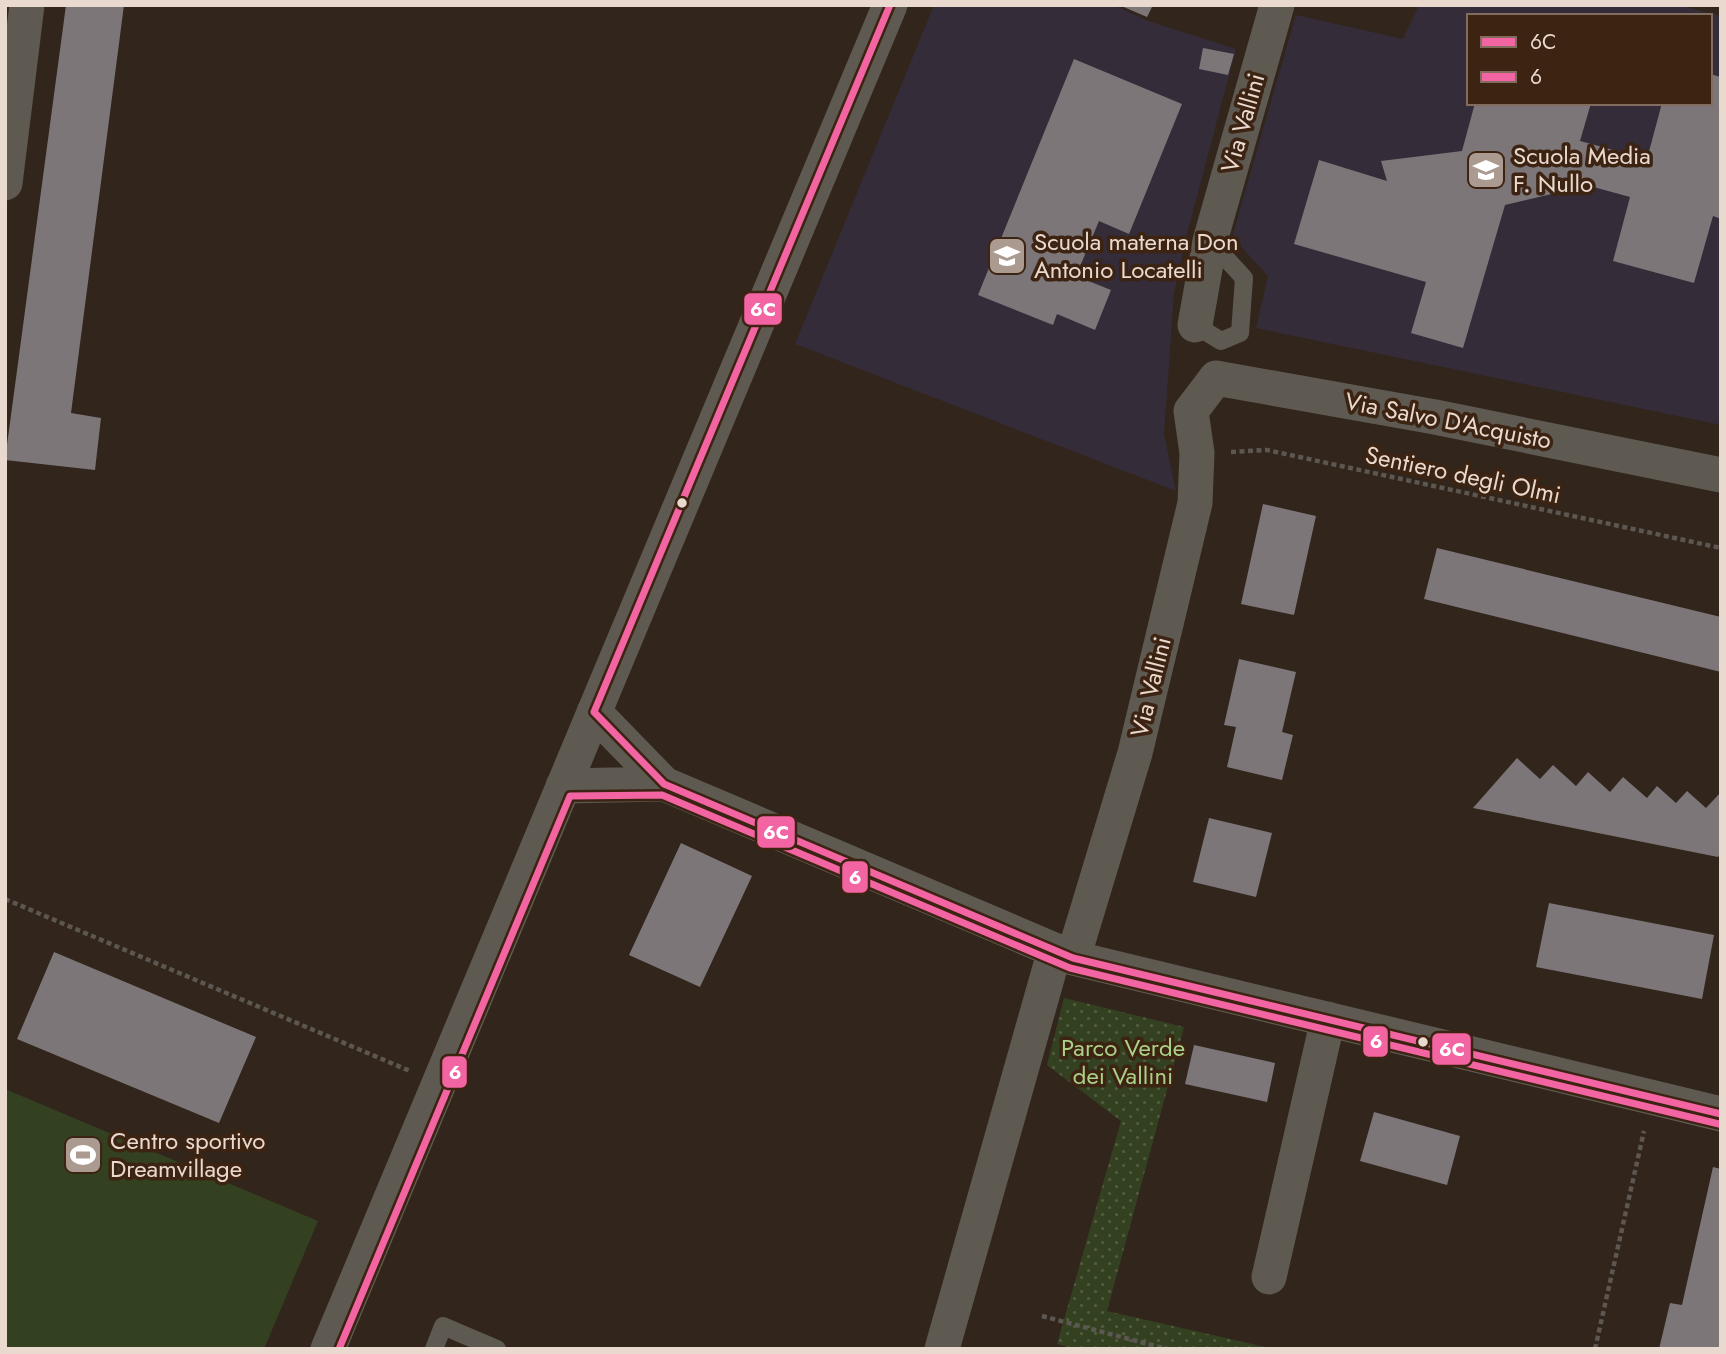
<svg xmlns="http://www.w3.org/2000/svg" width="1726" height="1354" font-family="Jost,sans-serif">
  <defs>
    <pattern id="park-dots" width="8" height="8" patternUnits="userSpaceOnUse" patternTransform="scale(1.75)"><rect width="8" height="8" fill="#334121"/><path d="M2 2h.1M6 6h.1" fill="none" stroke="#515c40" stroke-width="1.8" stroke-linecap="round"/></pattern>
  </defs>
  <rect width="100%" height="100%" fill="#32251c"/>
  <path fill="#352c39" fill-rule="evenodd" d="M934,5H1113L1148,21L1236,49L1187,234L1174,293L1164,434L1176,491L795,344Z
    M1419,5H1678L1721,16V425L1256,328L1268,276L1232,237L1296,15L1403,39ZM1469,16H1710V103H1469Z"/>
  <path fill="url(#park-dots)" d="M1064,998L1184,1027L1107,1311L1274,1349H1075L1057,1344L1121,1121L1047,1065Z"/>
  <path fill="#334121" d="M5,1089L318,1221L264,1349H5Z"/>
  <path fill="#7c7679" d="M66,5H124L71,413L101,418L95,470L5,460Z
    M1119,5H1153L1147,17Z
    M1203,48L1234,54L1228,75L1199,69Z
    M1074,59L1182,104L1129,234L1099,221L1076,276L1111,290L1095,330L1057,314L1053,325L978,295Z
    M1710,74L1721,77V219L1713,216L1694,283L1613,261L1630,197L1557,177L1556,193L1505,205L1463,348L1411,333L1426,282L1294,244L1319,160L1387,181L1381,161L1462,151L1475,103H1591L1580,141L1647,159L1662,103H1710Z
    M1263,504L1316,516L1294,615L1241,604Z
    M1437,548L1721,617V672L1424,599Z
    M1239,659L1296,672L1282,732L1293,735L1282,780L1227,767L1236,727L1224,725Z
    M1517,758L1540,779L1553,765L1576,786L1588,772L1610,792L1623,777L1647,798L1657,786L1676,803L1687,791L1706,808L1721,792V853L1718,857L1473,808Z
    M1209,818L1272,833L1256,897L1193,882Z
    M681,843L752,876L700,987L629,955Z
    M1549,903L1714,935L1702,999L1536,967Z
    M54,952L256,1037L219,1123L17,1039Z
    M1194,1045L1275,1063L1267,1102L1185,1084Z
    M1374,1112L1460,1136L1447,1185L1360,1161Z
    M1713,1167L1721,1169V1349H1659L1670,1303L1682,1305Z"/>
  <g fill="none" stroke-linecap="round" stroke-linejoin="round">
    <path stroke="#5d5751" stroke-width="4.5" stroke-dasharray="5 3.5" stroke-linecap="butt" d="M1231,452L1267,450L1721,548
      M5,899L410,1071
      M1042,1316L1167,1349
      M1595,1349L1644,1131"/>
    <path stroke="#5e5a52" stroke-width="18" d="M1195,325L1221,341L1240,333L1244,278L1210,241
      M434,1349L443,1326L497,1349"/>
    <path stroke="#5e5a52" stroke-width="35" d="M5,183L27,5
      M1195,325L1210,241L1277,5
      M594,712L664,784L1073,958L1721,1114
      M563,786L664,784
      M1073,958L1135,753L1195,503L1197,453L1191,411L1216,378L1435,417L1721,475
      M1269,1277L1328,1019
      M328,1349L890,5
      M942,1349L1055,950"/>
    <defs>
      <path id="bus-1" d="M890,5L594,712L664,784L1073,958L1721,1114"/>
      <path id="bus-2" d="M339,1349L570,796L662,795L1070,968L1719,1124"/>
    </defs>
    <use href="#bus-1" stroke="#3c2312" stroke-width="12"/>
    <use href="#bus-2" stroke="#3c2312" stroke-width="12"/>
    <use href="#bus-1" stroke="#f365a2" stroke-width="7"/>
    <use href="#bus-2" stroke="#f365a2" stroke-width="7"/>
  </g>
  <defs>
    <symbol id="school-square" viewBox="-11 -11 22 22"><rect x="-9" y="-9" width="18" height="18" rx="4" fill="#aa9a90" stroke="#3c2312"/><path d="M0-5L7-2L0 1L-7-2ZM-4 1L0 2.5L4 1V4Q0 6-4 4Z" fill="#fff"/></symbol>
    <symbol id="stadium-square" viewBox="-11 -11 22 22"><rect x="-9" y="-9" width="18" height="18" rx="4" fill="#aa9a90" stroke="#3c2312"/><path d="M0-5a6.5 5 0 1 0 0 10a6.5 5 0 1 0 0-10ZM-3.5-1.8h7v3.6h-7Z" fill="#fff"/></symbol>
  </defs>
  <g fill-rule="evenodd">
    <use href="#school-square" x="1464" y="148" width="44" height="44"/>
    <use href="#school-square" x="985" y="234" width="44" height="44"/>
    <use href="#stadium-square" x="61" y="1133" width="44" height="44"/>
  </g>
  <g fill="#ead9ce" stroke="#3c2312" stroke-width="2.5">
    <circle cx="682" cy="503" r="6"/>
    <circle cx="1423" cy="1042" r="6"/>
  </g>
  <g text-anchor="middle" stroke-width="7" stroke-linejoin="round" paint-order="stroke">
    <g font-size="24" fill="#ead9ce" stroke="#3c2312">
      <text transform="translate(1243 123) rotate(-74)" y="8">Via Vallini</text>
      <text transform="translate(1448 421) rotate(11)" y="8">Via Salvo D'Acquisto</text>
      <text transform="translate(1463 475) rotate(12)" y="8">Sentiero degli Olmi</text>
      <text transform="translate(1151 687) rotate(-76)" y="8">Via Vallini</text>
    </g>
    <g font-size="24" fill="#ead9ce" stroke="#3c2312" text-anchor="start">
      <text x="1513" y="164">Scuola Media<tspan x="1513" dy="28">F. Nullo</tspan></text>
      <text x="1034" y="250">Scuola materna Don<tspan x="1034" dy="28">Antonio Locatelli</tspan></text>
      <text x="110" y="1149">Centro sportivo<tspan x="110" dy="28">Dreamvillage</tspan></text>
    </g>
    <g font-size="24" fill="#abd087" stroke="#3c2312">
      <text x="1123" y="1056">Parco Verde<tspan x="1123" dy="28">dei Vallini</tspan></text>
    </g>
  </g>
  <g stroke="#3c2312" stroke-width="2.5">
    <rect x="743" y="292" width="40" height="34" rx="7" fill="#f365a2"/>
    <rect x="756" y="815" width="40" height="34" rx="7" fill="#f365a2"/>
    <rect x="841" y="860" width="28" height="34" rx="7" fill="#f365a2"/>
    <rect x="1362" y="1025" width="27" height="33" rx="7" fill="#f365a2"/>
    <rect x="1431" y="1032" width="41" height="34" rx="7" fill="#f365a2"/>
    <rect x="441" y="1055" width="27" height="34" rx="7" fill="#f365a2"/>
  </g>
  <g font-size="19" text-anchor="middle" font-weight="bold" fill="#fff">
    <text x="763" y="316">6C</text>
    <text x="776" y="839">6C</text>
    <text x="855" y="884">6</text>
    <text x="1376" y="1048">6</text>
    <text x="1452" y="1056">6C</text>
    <text x="455" y="1079">6</text>
  </g>
  <rect width="1726" height="1354" fill="none" stroke="#ead9ce" stroke-width="14"/>
  <rect x="1467" y="14" width="245" height="91" fill="#3c2312" stroke="#826c5d" stroke-width="2"/>
  <rect x="1481" y="37" width="35" height="10" fill="#f365a2" stroke="#826c5d" stroke-width="2"/>
  <text x="1530" y="49" font-size="21" fill="#ead9ce">6C</text>
  <rect x="1481" y="72" width="35" height="10" fill="#f365a2" stroke="#826c5d" stroke-width="2"/>
  <text x="1530" y="84" font-size="21" fill="#ead9ce">6</text>
</svg>
